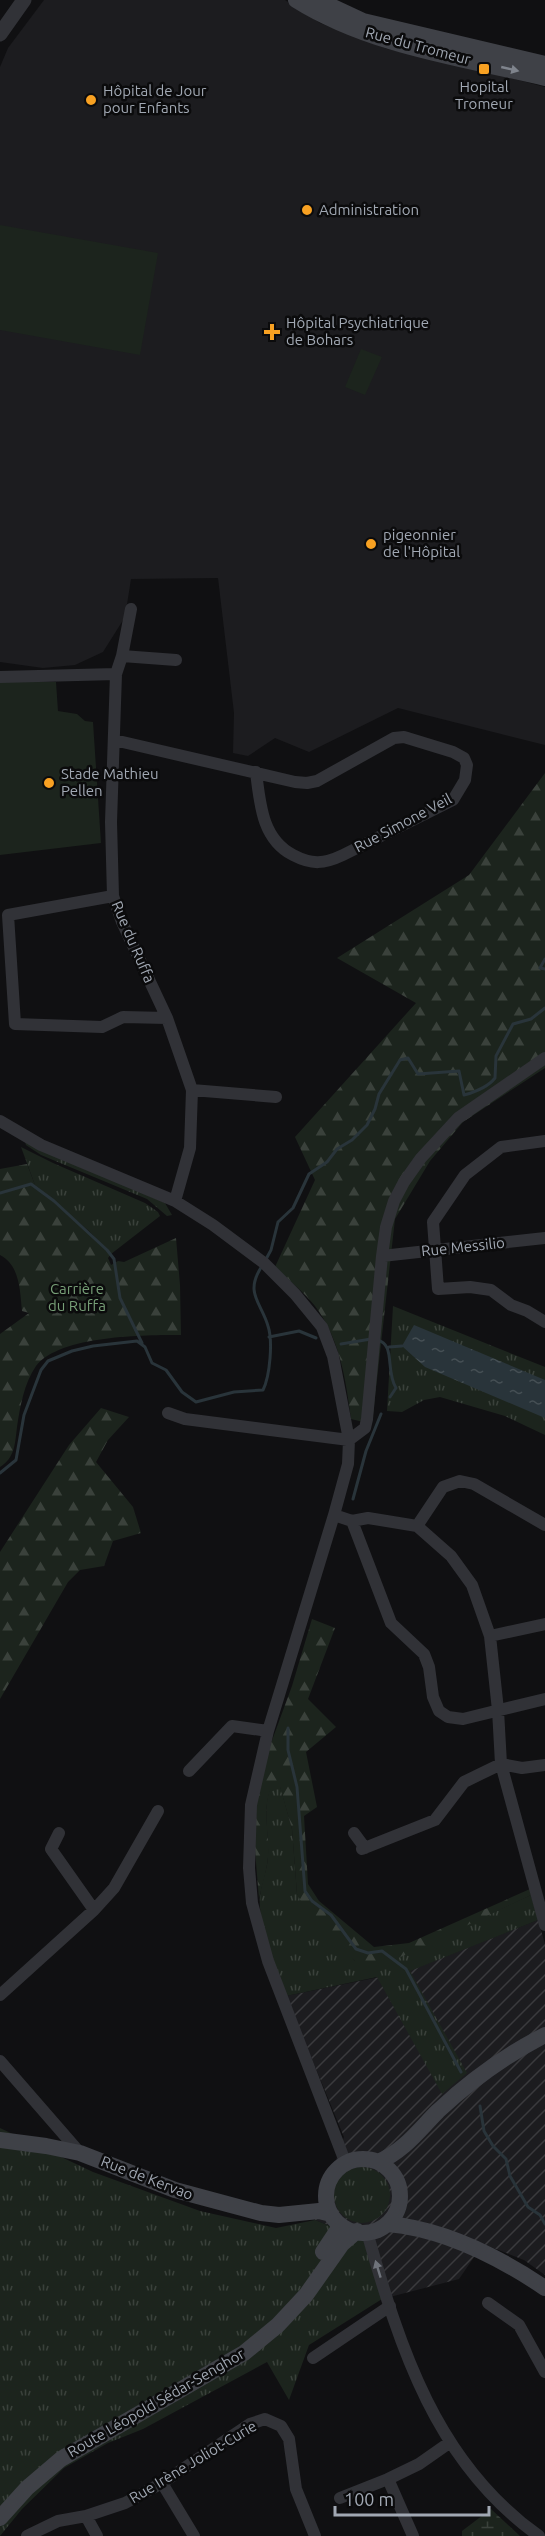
<svg xmlns="http://www.w3.org/2000/svg" width="545" height="2536" font-family="Ubuntu,sans-serif">
  <defs>
    <pattern id="industrial-furrows" width="10" height="10" patternUnits="userSpaceOnUse" patternTransform="scale(1.5)"><rect width="10" height="10" fill="#1c1c1f"/><path d="M-1 1l2-2M0 10L10 0M9 11l2-2" fill="none" stroke="#3a3a3d"/></pattern>
    <pattern id="grass-tufts" width="24" height="20" patternUnits="userSpaceOnUse" patternTransform="scale(1.5)"><rect width="24" height="20" fill="#1c241d"/><path d="M3 7l-1-3M5 7V3M7 7l1-3M15 17l-1-3M17 17v-4M19 17l1-3" fill="none" stroke="#3a413b"/></pattern>
    <pattern id="forest-firs" width="22" height="20" patternUnits="userSpaceOnUse" patternTransform="scale(1.5)"><rect width="22" height="20" fill="#1c241d"/><path d="M5 1l3.5 6h-7zM16 11l3.5 6h-7z" fill="#3a413b"/></pattern>
    <pattern id="wetland-marsh" width="20" height="14" patternUnits="userSpaceOnUse" patternTransform="scale(1.5)"><rect width="20" height="14" fill="#1c241d"/><path d="M1 5h8M5 5V1M11 12h8M15 12V8" fill="none" stroke="#3a413b"/></pattern>
    <pattern id="water-ripples" width="26" height="14" patternUnits="userSpaceOnUse" patternTransform="scale(1.5)"><rect width="26" height="14" fill="#29343a"/><path d="M2 4q2-2 4 0t4 0M15 11q2-2 4 0t4 0" fill="none" stroke="#454f54"/></pattern>
  </defs>
  <rect width="100%" height="100%" fill="#101012"/>
  <path fill="#1c1c1f" d="M44,0H285L320,23L387,49L450,62L545,87V745L398,708L309,752L275,738L248,756L233,753L234,713L218,578L131,579L125,617L103,652L75,665L43,668L0,662V67L8,48Z"/>
  <path fill="url(#industrial-furrows)" d="M538,1920L545,1944V2275L524,2260L483,2244L459,2279L382,2299L363,2239L315,2220L344,2137L286,1996L409,1971Z"/>
  <path fill="url(#grass-tufts)" d="M25,1142L165,1203L172,1215L167,1216L147,1199L41,1155L26,1145Z
    M21,1147L53,1163L145,1203L158,1212L160,1216L111,1254L89,1231L35,1185Z
    M393,1306L545,1367V1435L505,1416L440,1397L424,1400L402,1412L387,1411Z
    M271,1786H280L292,1829L297,1894L355,1961L444,1935L531,1895L538,1920L410,1971L467,2073L442,2094L377,1977L286,1996C278,1971 257,1921 260,1897C261,1883 268,1869 268,1855C269,1832 262,1808 271,1786Z
    M0,2128L93,2172L200,2211L276,2228L315,2220L363,2239L382,2299L309,2345L289,2400L267,2362L143,2429L108,2443L64,2468L22,2509L0,2536Z
    M334 2195a28 28 0 1 1 56 0a28 28 0 1 1-56 0Z"/>
  <path fill="url(#forest-firs)" d="M545,773V1068L463,1122L430,1161L395,1219L372,1424L351,1419C346,1380 340,1339 315,1306C304,1292 288,1280 275,1267L315,1180L295,1137L416,1003L337,958L469,875Z
    M27,1164L35,1185L105,1247L111,1254L108,1258L111,1265L118,1261L124,1262L176,1238L180,1285L181,1335C145,1335 60,1335 36,1366C24,1383 20,1407 17,1427C15,1443 15,1458 0,1467V1334L29,1313L22,1311C20,1291 20,1265 0,1255V1169Z
    M101,1408L129,1417L108,1440L96,1462L133,1507L141,1533L113,1541L104,1566L80,1570L68,1582L0,1699V1552L69,1445Z
    M312,1619L335,1628L308,1699L336,1727L306,1752L317,1807L304,1816L308,1884L319,1901L374,1947L409,1943L530,1889L531,1895L390,1962L355,1961L312,1922L297,1894L292,1829L280,1787L272,1786C261,1809 270,1832 268,1857C267,1870 262,1885 259,1899L254,1838L256,1804L267,1754L292,1686Z"/>
  <path fill="url(#wetland-marsh)" d="M491,2509L520,2536H462V2531Z"/>
  <path fill="#1c241d" d="M0,225L158,253L140,355L0,330Z
    M361,349L382,357L365,395L345,387Z
    M0,681L56,682L58,711L77,714L85,721L93,722L101,843L0,855Z"/>
  <path fill="url(#water-ripples)" d="M414,1325L545,1380V1418L425,1367L402,1346Z"/>
  <g fill="none" stroke-linecap="round" stroke-linejoin="round">
    <path stroke="#29343a" stroke-width="3" d="M545,959L540,968L545,969
      M0,1193L31,1184L54,1201L107,1250L114,1259L120,1298L142,1343
      M265,1261L271,1250L278,1222L293,1208L309,1174L327,1162L337,1149L352,1140L367,1125L375,1109L379,1094L400,1060L408,1058L418,1074L459,1071L464,1095C475,1092 488,1087 495,1078L496,1056L513,1024L531,1019L545,1008
      M269,1337L299,1331L316,1338
      M377,1340C396,1344 385,1370 396,1388L390,1397
      M341,1344L371,1339
      M389,1347L402,1346
      M0,1473L16,1460L24,1415L41,1370L48,1361L72,1351L93,1346L137,1341L145,1347L152,1363L166,1370L182,1392L196,1402L234,1392L263,1390C270,1376 273,1341 268,1326C261,1302 244,1293 262,1266
      M353,1499L366,1451L381,1414
      M288,1728V1750L297,1787L305,1891L312,1901L331,1915L356,1949L368,1953L382,1951L406,1969L461,2072
      M480,2106L484,2131L493,2146L506,2159L510,2176L528,2207L540,2215L545,2224"/>
    <path stroke="#313237" stroke-width="12" d="M122,656L131,609
      M0,677L116,674
      M114,740L295,782L307,783L317,781L394,738L404,737L453,752L464,758L467,765L465,780L453,800L343,855C324,864 312,865 293,855C262,839 260,804 256,772
      M113,896L8,915L15,1024L102,1027L123,1017L167,1018
      M192,1090L276,1097
      M0,1121L41,1145L175,1201L213,1225L264,1263L295,1294L322,1327L333,1356L349,1440L348,1464L334,1515L268,1731L251,1805L249,1868L252,1903L268,1961L346,2164
      M545,1141L501,1147L465,1175L433,1222L438,1289L470,1287L491,1290L511,1305L527,1311L545,1322
      M175,1201L190,1148L192,1090L167,1018L122,922L113,896L111,822L116,674L122,656L176,660
      M382,1256L545,1238
      M168,1413L185,1419L349,1440
      M349,1440L365,1428L367,1419L382,1256L386,1227L394,1201L404,1182L421,1158L458,1118L545,1058
      M334,1515L352,1521L391,1623L424,1654L429,1667L433,1697L439,1711L448,1717L463,1719L545,1699
      M352,1521L368,1518L417,1526L451,1556L472,1585L490,1636L498,1710L501,1764L545,1925
      M417,1526L443,1487L460,1481L474,1484L545,1525
      M490,1636L545,1624
      M189,1771L232,1726L268,1731
      M59,1833L51,1849L94,1910
      M354,1833L365,1848
      M362,1849L435,1820L464,1782L501,1764L522,1768L545,1765
      M0,1995L94,1910L114,1888L158,1811
      M0,2061L80,2153
      M367,2232C400,2348 436,2463 539,2536
      M488,2303L519,2325L545,2372
      M313,2358L390,2306
      M162,2483L194,2536
      M340,2498L388,2479
      M86,2516L97,2536
      M27,2536L58,2521L86,2516L125,2503L162,2483L250,2424L265,2419L281,2426L289,2439L296,2489L315,2536
      M413,2536L388,2479L419,2464L449,2443"/>
    <path stroke="#313237" stroke-width="15" d="M0,34L24,0"/>
    <path stroke="#3f4147" stroke-width="16" d="M296,0C369,46 461,58 545,78
      M318,0L363,21L545,64
      M0,2140L46,2146L80,2153L175,2190L261,2213L279,2215L319,2211L331,2214
      M326 2196a37 37 0 1 1 74 0a37 37 0 1 1-74 0Z
      M378,2162C404,2151 419,2130 438,2111C470,2081 506,2055 545,2035
      M388,2224C443,2229 499,2257 545,2288
      M323,2252L337,2231L339,2224
      M0,2518L27,2488L61,2459L244,2353L278,2325L306,2295L342,2244L357,2231"/>
  </g>
  <defs><path id="oneway-solid" d="M-6-.8H1V-3.2L6.5 0L1 3.2V.8H-6Z" transform="scale(1.5)"/></defs>
  <use fill="#7f848d" href="#oneway-solid" transform="translate(510 69) rotate(13)"/>
  <use fill="#6f737b" href="#oneway-solid" transform="translate(378 2269) rotate(-107)"/>
  <g fill="#f8a122" stroke="#0b0b0c" stroke-width="2">
    <rect x="478" y="63" width="12" height="12" rx="3"/>
    <circle cx="91" cy="100" r="6"/>
    <circle cx="307" cy="210" r="6"/>
    <path d="M269 323h6v6h6v6h-6v6h-6v-6h-6v-6h6z"/>
    <circle cx="371" cy="544" r="6"/>
    <circle cx="49" cy="783" r="6"/>
  </g>
  <g text-anchor="middle" stroke-width="5" stroke-linejoin="round" paint-order="stroke">
    <g font-size="15" fill="#a1a8b3" stroke="#0b0b0c">
      <text transform="translate(418 46) rotate(15)" y="5">Rue du Tromeur</text>
      <text transform="translate(403 823) rotate(-28)" y="5">Rue Simone Veil</text>
      <text transform="translate(133 942) rotate(67)" y="5">Rue du Ruffa</text>
      <text transform="translate(463 1247) rotate(-6)" y="5">Rue Messilio</text>
      <text transform="translate(147 2178) rotate(21)" y="5">Rue de Kervao</text>
      <text transform="translate(156 2403) rotate(-30)" y="5">Route Léopold Sédar-Senghor</text>
      <text transform="translate(193 2462) rotate(-31)" y="5">Rue Irène Joliot-Curie</text>
    </g>
    <g font-size="15" fill="#a1a8b3" stroke="#0b0b0c" text-anchor="start">
      <text x="484" y="92" text-anchor="middle">Hopital<tspan x="484" dy="17">Tromeur</tspan></text>
      <text x="103" y="96">Hôpital de Jour<tspan x="103" dy="17">pour Enfants</tspan></text>
      <text x="319" y="215">Administration</text>
      <text x="286" y="328">Hôpital Psychiatrique<tspan x="286" dy="17">de Bohars</tspan></text>
      <text x="383" y="540">pigeonnier<tspan x="383" dy="17">de l'Hôpital</tspan></text>
      <text x="61" y="779">Stade Mathieu<tspan x="61" dy="17">Pellen</tspan></text>
    </g>
    <g font-size="15" fill="#779f77" stroke="#0b0b0c">
      <text x="77" y="1294">Carrière<tspan x="77" dy="17">du Ruffa</tspan></text>
    </g>
  </g>
  <path d="M335 2506v9h154v-9" fill="none" stroke="#a1a8b3" stroke-width="3"/>
  <text x="344" y="2506" font-size="18" fill="#a1a8b3" stroke="#0b0b0c" stroke-width="4.5" paint-order="stroke">100 m</text>
</svg>
